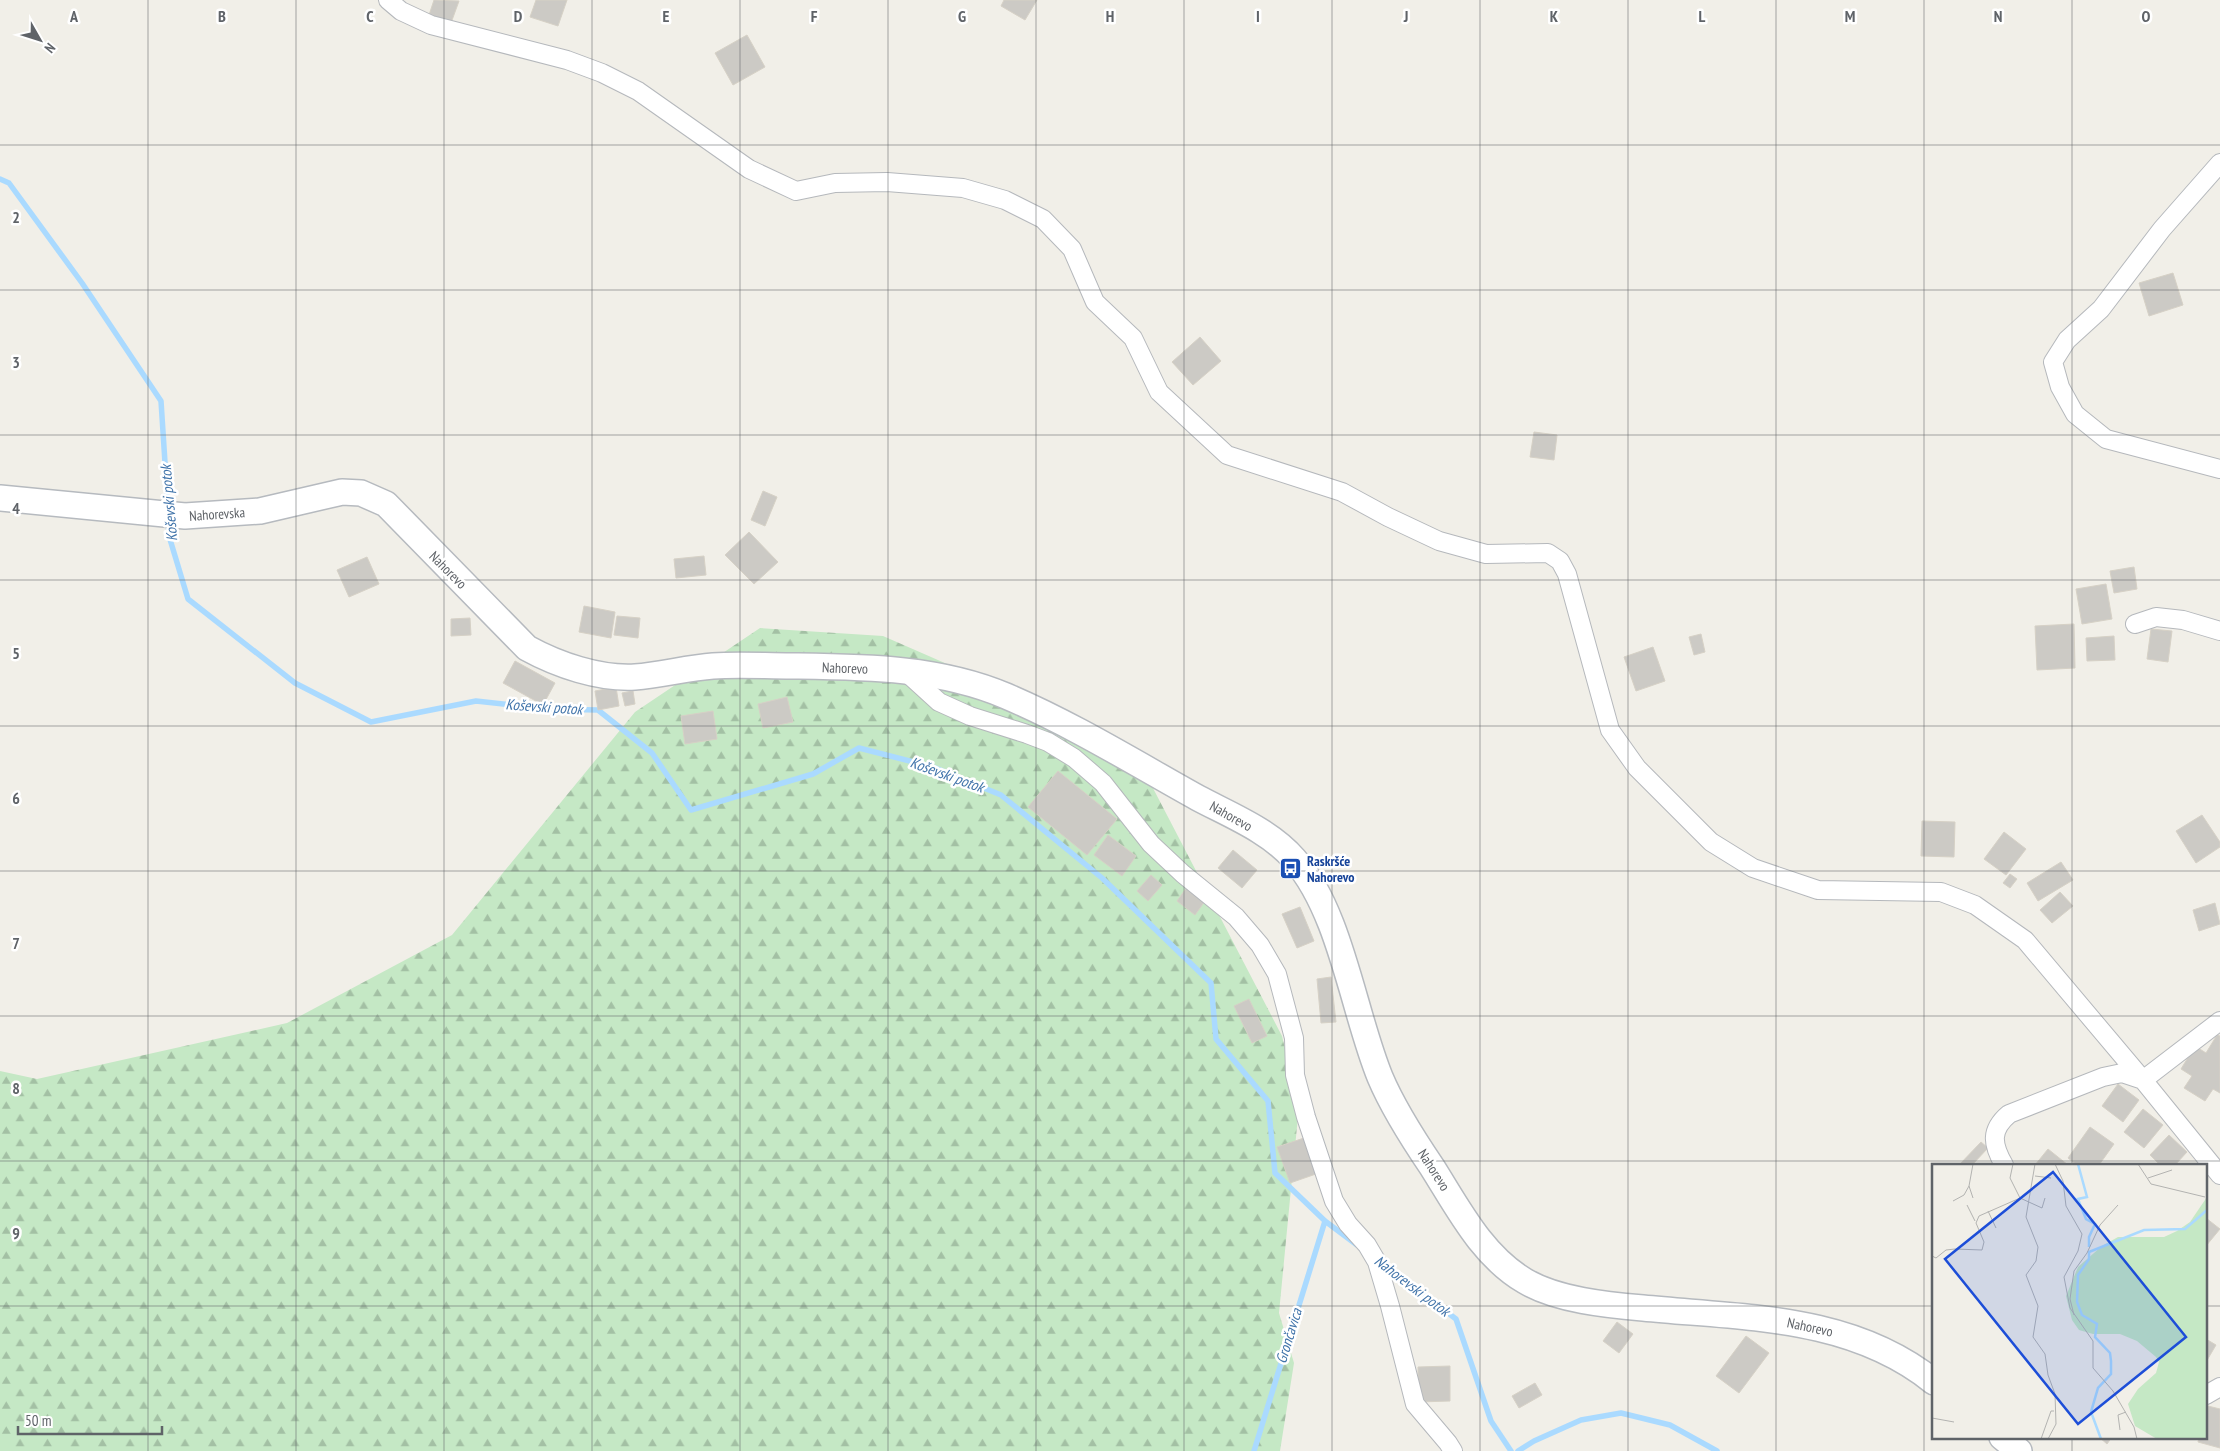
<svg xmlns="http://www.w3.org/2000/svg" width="2220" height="1451" font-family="'PT Sans Narrow',sans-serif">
  <defs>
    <pattern id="forest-firs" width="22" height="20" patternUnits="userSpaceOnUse" patternTransform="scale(1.25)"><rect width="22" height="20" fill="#c5e8c5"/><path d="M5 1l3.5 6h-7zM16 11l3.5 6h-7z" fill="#a3c0a4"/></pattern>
  </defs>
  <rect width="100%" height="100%" fill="#f1efe8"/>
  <path fill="url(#forest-firs)" d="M760,628L883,636L1130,744L1282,1036L1299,1106L1279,1313L1294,1363L1280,1451H0V1071L37,1079L287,1023L452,935L635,712Z"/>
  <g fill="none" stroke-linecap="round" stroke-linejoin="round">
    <path stroke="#aadaff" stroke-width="5.5" d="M0,179L9,183L82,283L161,401L168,509
      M168,521L169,536L188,599L295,683L371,722L476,701L549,709L598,710L652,753L691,810L813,774L859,748L933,767L1001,795L1102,878L1211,983L1216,1039L1268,1101L1275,1173L1325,1221L1357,1245
      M1383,1264L1456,1319L1491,1421L1511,1451
      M1254,1451L1325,1221
      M1518,1451L1534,1441L1581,1420L1621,1413L1670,1425L1717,1451"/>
  </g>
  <path fill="#cccac5" stroke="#d6d1c6" d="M434,0L459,1L451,23L429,15Z
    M536,0H567L558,26L530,17Z
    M1004,0H1037L1025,20L1001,6Z
    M747,35L765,67L733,85L715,53Z
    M2173,273L2183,305L2149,316L2139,283Z
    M1200,337L1221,361L1193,385L1172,362Z
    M1534,432L1557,435L1554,460L1530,457Z
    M763,491L777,497L765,526L751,520Z
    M749,532L778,562L754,584L725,555Z
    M704,556L706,575L676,578L674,559Z
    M367,557L379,584L349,597L337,570Z
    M2134,567L2137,589L2114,593L2110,571Z
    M2106,584L2112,619L2082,624L2076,589Z
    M584,606L615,612L611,638L579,632Z
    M617,616L640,618L638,638L614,635Z
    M470,618L471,635L451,636V619Z
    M2074,624L2075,668L2037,670L2035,626Z
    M2151,629L2172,631L2168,662L2147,659Z
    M1701,634L1705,652L1694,655L1689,637Z
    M2114,636L2115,660L2087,661L2086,638Z
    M1653,647L1665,681L1636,691L1624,657Z
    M515,661L555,683L543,705L503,683Z
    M616,687L619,706L598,710L595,691Z
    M633,691L635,704L625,706L622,693Z
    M787,697L793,722L763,728L758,704Z
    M713,711L717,739L685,744L681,716Z
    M1058,771L1117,819L1087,855L1028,807Z
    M2202,815L2220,842V847L2196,863L2176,831Z
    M1922,821L1955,822L1954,857L1921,856Z
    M2004,832L2026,849L2006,875L1984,859Z
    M1108,835L1136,856L1122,876L1094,855Z
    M1233,850L1257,870L1242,888L1218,868Z
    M2061,862L2073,880L2038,901L2027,883Z
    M2010,874L2017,879L2010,888L2003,883Z
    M1151,875L1162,885L1148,901L1137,891Z
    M1187,887L1205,901L1195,915L1177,901Z
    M2060,892L2073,906L2052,923L2040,910Z
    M2215,903L2220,924L2199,931L2193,910Z
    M1300,907L1314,941L1297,948L1282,914Z
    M1331,977L1336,1022L1321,1023L1317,979Z
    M1249,999L1267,1036L1252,1043L1234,1006Z
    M2217,1035L2220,1036V1093L2213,1089L2205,1101L2184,1088L2192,1076L2181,1069L2195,1046L2206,1053Z
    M2118,1084L2139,1100L2123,1122L2102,1106Z
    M2143,1109L2163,1125L2144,1148L2124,1132Z
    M2090,1127L2114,1144L2099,1165H2077L2068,1158Z
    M2169,1135L2187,1152L2175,1165H2160L2150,1155Z
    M1304,1138L1316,1174L1290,1183L1277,1147Z
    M1981,1142L1988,1148L1972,1165H1959Z
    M2048,1149L2068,1165H2035Z
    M2206,1218L2220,1229L2206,1246Z
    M1617,1322L1633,1334L1619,1353L1603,1341Z
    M1746,1336L1769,1353L1739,1393L1716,1376Z
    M2206,1339L2216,1345L2206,1362Z
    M1450,1366V1401L1418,1402V1367Z
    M1535,1383L1542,1395L1519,1408L1512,1396Z
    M2208,1406L2220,1409V1448L2198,1442L2199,1437H2206Z
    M2099,1437H2112L2107,1444Z"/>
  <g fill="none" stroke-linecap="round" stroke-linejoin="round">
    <defs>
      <path id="street" d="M388,0L401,11L431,25L567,60L602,73L638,91L749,169L796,191L835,183L887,182L963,188L1005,200L1043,219L1072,249L1095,302L1133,338L1159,392L1227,455L1342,492L1388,517L1439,541L1486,554L1548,553L1560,561L1567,574L1610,730L1637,768L1711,842L1753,868L1818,890L1941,892L1975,905L2025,940L2143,1080L2220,1175
        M2220,163L2162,229L2101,309L2067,340L2053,362L2060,387L2075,414L2106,439L2220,469
        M2135,624L2156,617L2183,620L2220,631
        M905,671L939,702L970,716L1027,734L1048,742L1074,758L1103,783L1151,844L1183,874L1236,917L1260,945L1277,974L1294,1038L1295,1075L1306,1117L1334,1201L1348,1224L1367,1245L1377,1262L1390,1306L1415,1404L1448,1443L1453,1451
        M2004,1165C1992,1144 1990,1130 2009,1114L2103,1077L2122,1073L2143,1080L2220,1021
        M2206,1395L2220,1387"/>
      <path id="secondary" d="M0,498L185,516L260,511L342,492L361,493L386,504L527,648C558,665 599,679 635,677C661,675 687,668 713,666C738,664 765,666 791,666C863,667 938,667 1006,696C1072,724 1135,763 1198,798C1230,815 1270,831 1294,859C1341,912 1353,1011 1380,1077C1393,1108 1413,1139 1432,1167C1458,1208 1482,1256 1525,1281C1557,1300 1607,1305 1643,1308C1744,1318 1851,1315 1934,1382
        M2002,1437L2019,1451"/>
    </defs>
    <use href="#street" stroke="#b5b8bc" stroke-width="20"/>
    <use href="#secondary" stroke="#b6babf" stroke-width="28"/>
    <use href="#street" stroke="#fff" stroke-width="18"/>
    <use href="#secondary" stroke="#fff" stroke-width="25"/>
  </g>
  <path fill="none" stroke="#5f6368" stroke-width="1" stroke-opacity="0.55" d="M148,0V1451M296,0V1451M444,0V1451M592,0V1451M740,0V1451M888,0V1451M1036,0V1451M1184,0V1451M1332,0V1451M1480,0V1451M1628,0V1451M1776,0V1451M1924,0V1451M2072,0V1165M0,145H2220M0,290H2220M0,435H2220M0,580H2220M0,726H2220M0,871H2220M0,1016H2220M0,1161H2220M0,1306H1934M2206,1306H2220M2072,1437V1451"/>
  <defs>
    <symbol id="bus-square" viewBox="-11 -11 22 22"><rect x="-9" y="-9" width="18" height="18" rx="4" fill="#1a4fb4" stroke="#fff"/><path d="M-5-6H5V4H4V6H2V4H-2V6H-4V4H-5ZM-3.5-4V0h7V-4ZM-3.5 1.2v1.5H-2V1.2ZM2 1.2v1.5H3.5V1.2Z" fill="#fff"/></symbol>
  </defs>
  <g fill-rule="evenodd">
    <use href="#bus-square" x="1278" y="856" width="25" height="25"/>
  </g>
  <g text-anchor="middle" stroke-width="5" stroke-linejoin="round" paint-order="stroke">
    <g font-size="14" fill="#5f6368" stroke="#fff">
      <text transform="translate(217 514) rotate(-4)" y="5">Nahorevska</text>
      <text transform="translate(448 570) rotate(45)" y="5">Nahorevo</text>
      <text transform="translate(845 668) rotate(2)" y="5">Nahorevo</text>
      <text transform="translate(1231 816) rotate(29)" y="5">Nahorevo</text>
      <text transform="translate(1434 1170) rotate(57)" y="5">Nahorevo</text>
      <text transform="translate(1810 1327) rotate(12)" y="5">Nahorevo</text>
    </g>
    <g font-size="14" font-weight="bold" fill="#164399" stroke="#fff" text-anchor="start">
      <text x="1307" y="866">Raskršće<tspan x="1307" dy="16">Nahorevo</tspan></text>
    </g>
    <g font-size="15" font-style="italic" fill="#4174aa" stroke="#fff">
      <text transform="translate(169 503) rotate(-95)" y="5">Koševski potok</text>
      <text transform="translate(544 707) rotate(4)" y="5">Koševski potok</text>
      <text transform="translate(947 775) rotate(20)" y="5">Koševski potok</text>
      <text transform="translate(1412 1286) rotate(37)" y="5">Nahorevski potok</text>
      <text transform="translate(1289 1336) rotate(-73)" y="5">Grončavica</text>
    </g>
  </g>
  <g transform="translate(1932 1164)">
    <rect width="275" height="275" fill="#f1efe8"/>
    <path d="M275,33V275H225L203,262L196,240L206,225L224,209L227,198L224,193L205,177L188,170H161L147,166L140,156L134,132L146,103L170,82L186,73H232L245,67L258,58Z" fill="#c5e8c5"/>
    <path fill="none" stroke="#aadaff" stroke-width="2.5" d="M146,0L155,33L146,35L154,55L163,60L157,73V83M157,87V95L146,111L145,138L150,151L165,160L163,173L178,189L179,197V210L166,224L159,248L169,275M157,88L212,66L253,65L275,46"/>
    <path fill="none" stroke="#b3b3b1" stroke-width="1" d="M81,0L78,14L88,34M103,0L94,53L106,83L104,97L94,111L106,142L101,173L113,190L116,211L123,230L124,260L116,275M123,0L131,17L134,42L150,70L146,87L132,113L138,144L161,177V204L181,227L202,263L205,275M206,0L219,20L273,33M103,12L119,14M216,14L240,6M37,22L41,0M21,37L32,31L37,22L41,34M35,41L43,57M56,47L64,64M0,92L4,94L14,86L23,85L50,86L52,78L44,59L47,52L88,34L110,44L113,34M142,151L138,135L142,107L155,89L168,61L186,41M0,254L22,258M188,266L186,251L194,248M109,275L119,247H122"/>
    <path fill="#1d4ed8" fill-opacity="0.15" stroke="#1d4ed8" stroke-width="2.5" d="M121,8L254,173L146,260L13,95Z"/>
    <rect width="275" height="275" fill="none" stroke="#5f6368" stroke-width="2.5"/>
  </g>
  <g font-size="16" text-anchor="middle" font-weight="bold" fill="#5f6368" stroke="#fff" stroke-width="5" stroke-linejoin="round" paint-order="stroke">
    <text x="74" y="22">A</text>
    <text x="222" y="22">B</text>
    <text x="370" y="22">C</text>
    <text x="518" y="22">D</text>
    <text x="666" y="22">E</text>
    <text x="814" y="22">F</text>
    <text x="962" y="22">G</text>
    <text x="1110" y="22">H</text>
    <text x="1258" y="22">I</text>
    <text x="1406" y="22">J</text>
    <text x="1554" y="22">K</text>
    <text x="1702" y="22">L</text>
    <text x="1850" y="22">M</text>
    <text x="1998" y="22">N</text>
    <text x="2146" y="22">O</text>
    <text x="16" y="223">2</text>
    <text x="16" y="368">3</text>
    <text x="16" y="514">4</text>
    <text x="16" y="659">5</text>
    <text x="16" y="804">6</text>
    <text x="16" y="949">7</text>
    <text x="16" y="1094">8</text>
    <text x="16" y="1239">9</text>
  </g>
  <g transform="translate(40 40) rotate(129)" stroke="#ffffff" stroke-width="4" paint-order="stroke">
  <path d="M0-4L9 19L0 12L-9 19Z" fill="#5f6368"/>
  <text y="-8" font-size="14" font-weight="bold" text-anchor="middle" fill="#5f6368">N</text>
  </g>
  <path d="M18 1426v8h144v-8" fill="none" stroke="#5f6368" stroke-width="2.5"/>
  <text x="25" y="1426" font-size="15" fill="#5f6368" stroke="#ffffff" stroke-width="4" paint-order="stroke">50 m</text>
</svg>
